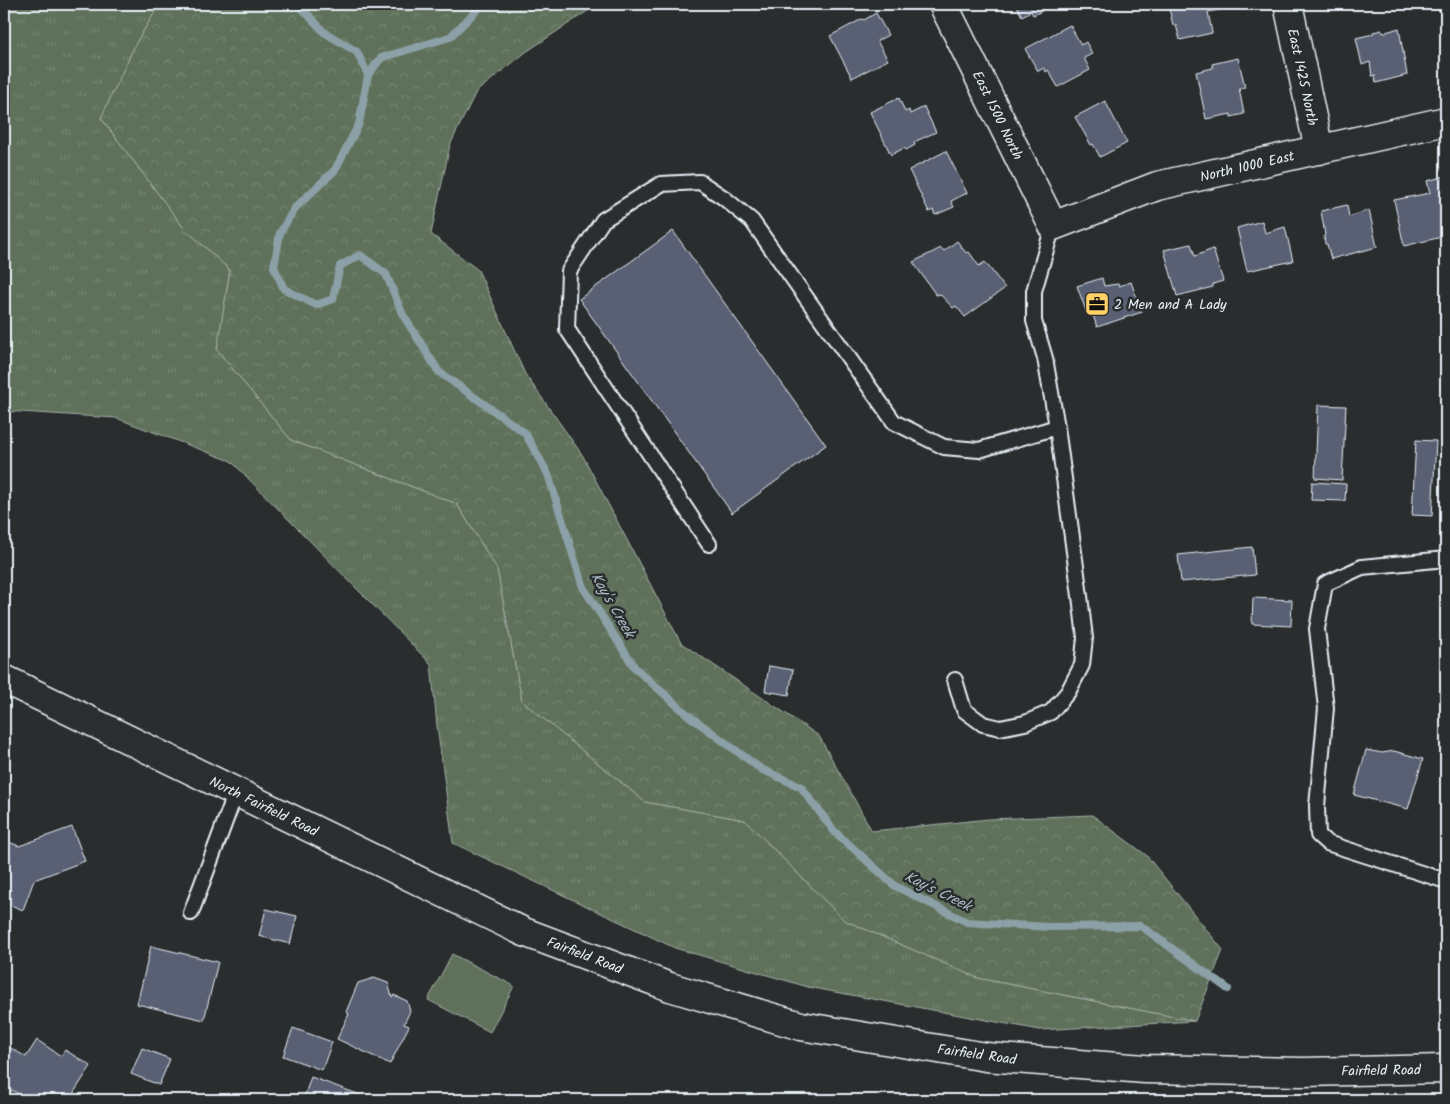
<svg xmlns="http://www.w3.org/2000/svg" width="1450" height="1104" font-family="Kalam,sans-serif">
  <defs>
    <pattern id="grass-tufts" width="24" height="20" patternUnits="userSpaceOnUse" patternTransform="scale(1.25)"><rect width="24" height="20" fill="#5e715a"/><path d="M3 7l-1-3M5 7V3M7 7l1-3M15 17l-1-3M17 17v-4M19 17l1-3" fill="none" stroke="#758672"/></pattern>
    <pattern id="forest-crowns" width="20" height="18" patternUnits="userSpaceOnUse" patternTransform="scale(1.25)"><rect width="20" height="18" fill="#5e715a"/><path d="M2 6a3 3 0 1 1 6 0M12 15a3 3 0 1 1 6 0" fill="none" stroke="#758672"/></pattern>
  </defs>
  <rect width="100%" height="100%" fill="#2a2d2e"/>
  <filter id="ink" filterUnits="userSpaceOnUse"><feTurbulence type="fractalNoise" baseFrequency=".02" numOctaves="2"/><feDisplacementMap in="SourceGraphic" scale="10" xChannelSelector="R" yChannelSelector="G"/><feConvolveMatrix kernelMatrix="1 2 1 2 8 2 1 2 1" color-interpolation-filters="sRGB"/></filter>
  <g filter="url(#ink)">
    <path fill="url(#grass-tufts)" stroke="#a3b1a9" d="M4,4H160L136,43L101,118L184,228L230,270L217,350L291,440L457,504L497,569L522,701L645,802L745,820L844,920L978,978L1195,1021L1040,1030L808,987L675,948L453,843L437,726L431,664L231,461L116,418L4,411Z"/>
    <path fill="url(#forest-crowns)" stroke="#a3b1a9" d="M160,4H598L526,52L476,92L450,145L431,234L478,270L525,374L583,456L681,643L819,736L872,831L989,819L1092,815L1146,855L1223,950L1195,1021L978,978L844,920L745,820L645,802L522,701L497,569L457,504L291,440L217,350L230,270L184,228L101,118L136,43Z"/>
    <path fill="#5e715a" stroke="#a3b1a9" d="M452,954L514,986L490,1032L428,1000Z"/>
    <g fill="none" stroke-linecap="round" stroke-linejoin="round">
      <path stroke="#8ca0a8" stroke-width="8" d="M302,4V8L324,32L357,52L368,75
        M483,4L450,37L381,58L368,75L359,124L335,170L294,209L280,233L274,267L284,289L316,305L333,299L340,266L360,255L386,274L403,315L439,372L525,433L548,474L583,587L635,668L688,715L761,769L801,787L834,831L895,886L967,922L1048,927L1141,926L1228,989"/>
    </g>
    <path fill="#5a6173" stroke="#e8f1f8" d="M1015,4H1043L1040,6L1042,11L1033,15L1031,11L1022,16Z
      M1168,4H1223L1224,9L1208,12L1212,33L1180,40L1176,25H1173Z
      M876,13L888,35L877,41L888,60L852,78L830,36L862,19L864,20Z
      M1070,25L1081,45L1086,42L1092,54L1084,58L1090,70L1058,87L1048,70L1046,72L1044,68L1038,71L1025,49Z
      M1399,28L1407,75L1376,83L1375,75L1372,76L1370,62L1362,65L1356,38L1373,34V32L1382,30L1383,33Z
      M1238,58L1245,87L1239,88L1244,114L1231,117V114L1206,119L1196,72L1213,68L1212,64Z
      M899,98L905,112L909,110L910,114L924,107L936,132L914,142L915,145L906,150L904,148L891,155L870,112Z
      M1105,101L1127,143L1100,157L1093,144L1091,145L1075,117Z
      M946,151L967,193L951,201L954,207L935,215L933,210L929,212L909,170Z
      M1446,176V236L1404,246L1394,200L1430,193L1427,181Z
      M1347,205L1349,217L1369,210L1377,247L1331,259L1327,244H1325L1324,236L1325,235L1321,211Z
      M1262,221L1265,233L1285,227L1293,261L1247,271L1237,228Z
      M673,231L826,445L732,513L579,299Z
      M957,241L966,253L969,252L979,266L985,262L1005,288L965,317L956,306L953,308L940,294L936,295L913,262L941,248L944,251Z
      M1191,244L1195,256L1213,249L1223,281L1213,284V287L1177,296L1164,250Z
      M1102,278L1104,286L1118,284L1119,286L1131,282L1142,312L1097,327L1091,309L1086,311L1077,286Z
      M1318,405L1346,406L1342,480L1315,478Z
      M1416,440L1436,441L1432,516L1412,515Z
      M1312,482L1346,484L1345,501L1311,500Z
      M1252,547L1255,575L1181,582L1178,555Z
      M1253,598L1292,600L1291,626L1252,624Z
      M769,666L793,670L789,695L765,691Z
      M1366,750L1382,753L1394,751L1423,759L1408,809L1354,795Z
      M72,827L85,861L34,880L23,910L8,904L4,915V845L9,842L19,846Z
      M266,909L297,916L290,944L259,936Z
      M151,946L218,962L204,1020L137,1004Z
      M374,978L388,983L392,997L394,995L407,1001L410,1011L404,1024L409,1026L390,1064L337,1039L349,1014L346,1012L358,983Z
      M293,1028L332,1042L322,1070L283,1056Z
      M37,1040L61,1056L65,1050L91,1066L69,1100H28L12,1090L10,1093L4,1089V1044L26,1057Z
      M142,1048L170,1059L159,1085L131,1074Z
      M311,1077L374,1100H303Z"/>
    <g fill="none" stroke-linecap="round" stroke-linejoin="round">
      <defs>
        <path id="service" d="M709,544L567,329L569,271L603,220L661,184L700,182L724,198L752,221L894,422L944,447L979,450L1057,427
          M1446,559L1362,567L1325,584L1317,629L1326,708L1317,806L1318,835L1327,843L1446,881
          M955,680L964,710L983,724L1000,728L1025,723L1051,712L1068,692L1082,665L1085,638L1080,596L1057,427L1045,358L1034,321V291L1053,226
          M191,913L236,792"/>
        <path id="minor" d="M943,4L1053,226L1157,186L1446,121
          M1288,4L1319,150"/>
        <path id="secondary" d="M4,679L524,932L670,987L801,1026L986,1057L1145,1069L1303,1072L1446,1069"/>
      </defs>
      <use href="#service" stroke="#e8f1f8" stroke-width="18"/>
      <use href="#minor" stroke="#e8f1f8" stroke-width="31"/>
      <use href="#secondary" stroke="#e8f1f8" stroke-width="31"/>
      <use href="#service" stroke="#2a2d2e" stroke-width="14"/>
      <use href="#minor" stroke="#2a2d2e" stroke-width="28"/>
      <use href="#secondary" stroke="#2a2d2e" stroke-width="28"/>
    </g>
  </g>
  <defs>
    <symbol id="office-square" viewBox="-11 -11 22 22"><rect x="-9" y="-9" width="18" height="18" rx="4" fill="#ffd166" stroke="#2a2d2e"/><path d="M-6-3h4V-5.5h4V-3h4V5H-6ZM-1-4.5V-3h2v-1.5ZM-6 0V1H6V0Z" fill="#111"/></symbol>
  </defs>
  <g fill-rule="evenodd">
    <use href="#office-square" x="1083" y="290" width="28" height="28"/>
  </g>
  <g text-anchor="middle" stroke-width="5" stroke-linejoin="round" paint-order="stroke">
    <g font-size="14" fill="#e8f1f8" stroke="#2a2d2e">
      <text transform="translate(1303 77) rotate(78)" y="5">East 1425 North</text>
      <text transform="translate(998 115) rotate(64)" y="5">East 1500 North</text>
      <text transform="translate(1247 166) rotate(-13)" y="5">North 1000 East</text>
      <text transform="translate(264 806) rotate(26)" y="5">North Fairfield Road</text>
      <text transform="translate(585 955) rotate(21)" y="5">Fairfield Road</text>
      <text transform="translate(977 1054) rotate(8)" y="5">Fairfield Road</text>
      <text transform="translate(1381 1070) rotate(-1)" y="5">Fairfield Road</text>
    </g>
    <g font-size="14" fill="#e8f1f8" stroke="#2a2d2e" text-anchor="start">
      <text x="1114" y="309">2 Men and A Lady</text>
    </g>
    <g font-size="15" font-style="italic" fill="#aabbc3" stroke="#2a2d2e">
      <text transform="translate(613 605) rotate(60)" y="5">Kay's Creek</text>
      <text transform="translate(938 891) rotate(26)" y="5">Kay's Creek</text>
    </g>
  </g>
  <rect width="1450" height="1104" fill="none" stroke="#2a2d2e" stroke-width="20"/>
  <rect x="10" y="10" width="1430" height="1084" fill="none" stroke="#e8f1f8" stroke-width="2" filter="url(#ink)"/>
</svg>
